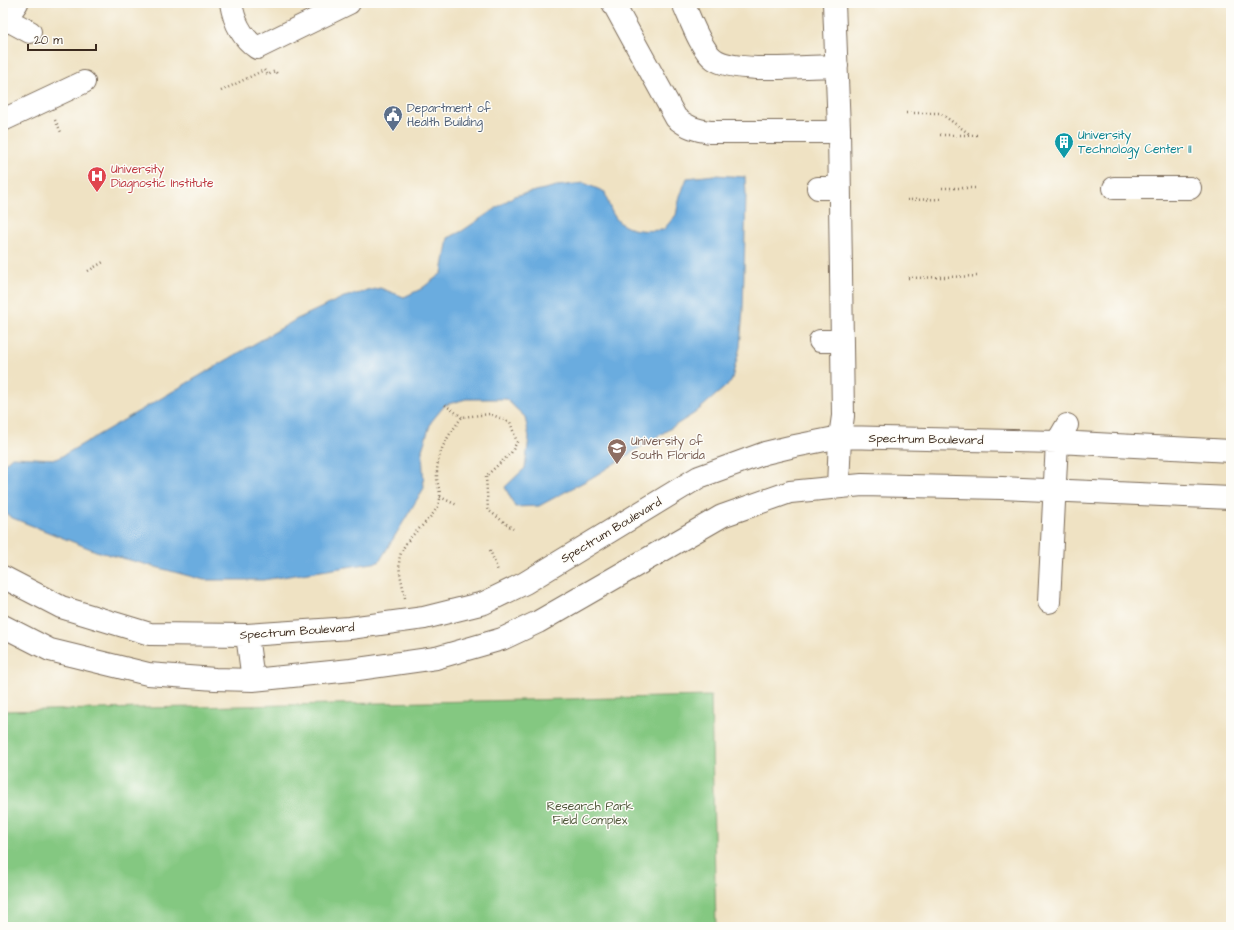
<svg xmlns="http://www.w3.org/2000/svg" width="1234" height="930" font-family="'Architects Daughter',sans-serif">
  <rect width="100%" height="100%" fill="#fdfcf7"/>
  <filter id="ink" filterUnits="userSpaceOnUse"><feTurbulence type="fractalNoise" baseFrequency=".025" numOctaves="2"/><feDisplacementMap in="SourceGraphic" scale="8" xChannelSelector="R" yChannelSelector="G"/><feConvolveMatrix kernelMatrix="1 2 1 2 8 2 1 2 1" color-interpolation-filters="sRGB"/></filter>
  <filter id="wash" filterUnits="userSpaceOnUse"><feTurbulence type="fractalNoise" baseFrequency=".012" numOctaves="4" result="noise"/><feDisplacementMap in="SourceGraphic" scale="16" xChannelSelector="R" yChannelSelector="G"/><feGaussianBlur stdDeviation="0.9" result="paint"/><feColorMatrix in="noise" values="0 0 0 0 0 0 0 0 0 0 0 0 0 0 0 0 0 1.4 0 .05"/><feComposite in="paint" operator="in"/></filter>
  <g filter="url(#wash)">
    <rect width="100%" height="100%" fill="#efe2c3"/>
    <path fill="#84c881" stroke="#607950" d="M711,696L716,927H3V711Z"/>
    <path fill="#6bacdf" stroke="#536b7e" d="M715,175L745,177L746,195L743,310L740,347L731,382L695,413L593,477L539,506L515,507L505,487L525,468L529,437L525,417L506,399H466L445,405L431,422L422,450L424,488L379,562L263,580H204L96,551L10,517L3,509V465L12,457L57,459L297,319L344,297L380,288L404,297L421,289L442,273L448,238L462,231L514,196L557,186L584,183L605,192C614,229 628,232 663,230L676,215L680,196L687,178Z"/>
  </g>
  <g filter="url(#ink)">
    <g fill="none" stroke-linecap="round" stroke-linejoin="round">
      <defs>
        <path id="minor" d="M231,3C234,22 241,37 257,48L349,3
          M613,3L676,118C687,127 696,130 710,132H839
          M683,3C690,18 701,50 714,59C735,74 809,66 837,66
          M834,3L839,129L843,416L840,437L838,487
          M6,19L30,32
          M3,23L17,3
          M3,120L84,82
          M818,188H839
          M1114,188H1190
          M820,341H841
          M3,577L61,607L150,634L247,635L350,628L424,618L484,603L525,583L699,477L765,453L790,447L840,437L1057,442L1231,451
          M1049,602L1057,442L1067,425
          M3,626L50,650L148,674L215,679L253,680L351,670L436,658L502,639L538,622L722,516L790,492L862,485L1002,488L1231,498
          M247,635L253,680"/>
      </defs>
      <use href="#minor" stroke="#7a6a58" stroke-width="24"/>
      <path stroke="#7a6a58" stroke-width="2.5" stroke-dasharray="1 3" stroke-linecap="butt" d="M221,91L264,70L268,75L275,71L278,75
        M906,113H940L971,135
        M55,120L61,132
        M940,135H977
        M942,188H977
        M907,200L942,199
        M88,271L105,261
        M908,278L979,276
        M445,405L462,417
        M440,497L457,505
        M490,550L498,571
        M405,598C403,585 397,568 400,556C407,532 434,523 440,499C441,492 437,484 437,477C436,452 448,436 462,417L490,414L510,422L517,442L511,453L486,476L488,510L513,529"/>
      <use href="#minor" stroke="#fff" stroke-width="22"/>
    </g>
  </g>
  <defs>
    <symbol id="civic-pin" viewBox="-11 -11 22 30"><path d="M0 17L-7.5 6A9.5 9.5 0 1 1 7.5 6Z" fill="#5c6f8a" stroke="#fdfcf7"/><path d="M-.6-6.5H3V-4.5H.6V-3L4-1V1h2V6H-6V1h2V-1L-.6-3ZM-1.2 2.5V6h2.4V2.5Z" fill="#fff"/></symbol>
    <symbol id="building-pin" viewBox="-11 -11 22 30"><path d="M0 17L-7.5 6A9.5 9.5 0 1 1 7.5 6Z" fill="#0f9aa8" stroke="#fdfcf7"/><path d="M-4-6H4V6H1V3H-1V6H-4ZM-2.5-4.3h1.7v1.8h-1.7ZM.8-4.3h1.7v1.8H.8ZM-2.5-1h1.7V.8h-1.7ZM.8-1h1.7V.8H.8Z" fill="#fff"/></symbol>
    <symbol id="hospital-pin" viewBox="-11 -11 22 30"><path d="M0 17L-7.5 6A9.5 9.5 0 1 1 7.5 6Z" fill="#e0444e" stroke="#fdfcf7"/><path d="M-5-5h3v3.5h4V-5h3V5h-3V1.5h-4V5h-3Z" fill="#fff"/></symbol>
    <symbol id="university-pin" viewBox="-11 -11 22 30"><path d="M0 17L-7.5 6A9.5 9.5 0 1 1 7.5 6Z" fill="#8d6e63" stroke="#fdfcf7"/><path d="M0-5L7-2L0 1L-7-2ZM-4 1L0 2.5L4 1V4Q0 6-4 4Z" fill="#fff"/></symbol>
  </defs>
  <g fill-rule="evenodd">
    <use href="#civic-pin" x="382" y="104" width="22" height="30"/>
    <use href="#building-pin" x="1053" y="131" width="22" height="30"/>
    <use href="#hospital-pin" x="86" y="165" width="22" height="30"/>
    <use href="#university-pin" x="606" y="437" width="22" height="30"/>
  </g>
  <g text-anchor="middle" stroke-width="3" stroke-linejoin="round" paint-order="stroke">
    <g font-size="12" fill="#4e5e75" stroke="#fdfcf7" text-anchor="start">
      <text x="407" y="112">Department of<tspan x="407" dy="14">Health Building</tspan></text>
    </g>
    <g font-size="12" fill="#0d838f" stroke="#fdfcf7" text-anchor="start">
      <text x="1078" y="139">University<tspan x="1078" dy="14">Technology Center II</tspan></text>
    </g>
    <g font-size="12" fill="#be3a42" stroke="#fdfcf7" text-anchor="start">
      <text x="111" y="173">University<tspan x="111" dy="14">Diagnostic Institute</tspan></text>
    </g>
    <g font-size="12" fill="#3b2a1e" stroke="#fdfcf7">
      <text transform="translate(926 439) rotate(1)" y="4">Spectrum Boulevard</text>
      <text transform="translate(611 530) rotate(-31)" y="4">Spectrum Boulevard</text>
      <text transform="translate(297 631) rotate(-4)" y="4">Spectrum Boulevard</text>
    </g>
    <g font-size="12" fill="#785e54" stroke="#fdfcf7" text-anchor="start">
      <text x="631" y="445">University of<tspan x="631" dy="14">South Florida</tspan></text>
    </g>
    <g font-size="12" fill="#51593c" stroke="#fdfcf7">
      <text x="590" y="810">Research Park<tspan x="590" dy="14">Field Complex</tspan></text>
    </g>
  </g>
  <rect width="1234" height="930" fill="none" stroke="#fdfcf7" stroke-width="16"/>
  <path d="M28 44v6h68v-6" fill="none" stroke="#3b2a1e" stroke-width="2"/>
  <text x="34" y="44" font-size="12" fill="#3b2a1e" stroke="#fdfcf7" stroke-width="3" paint-order="stroke">20 m</text>
</svg>
